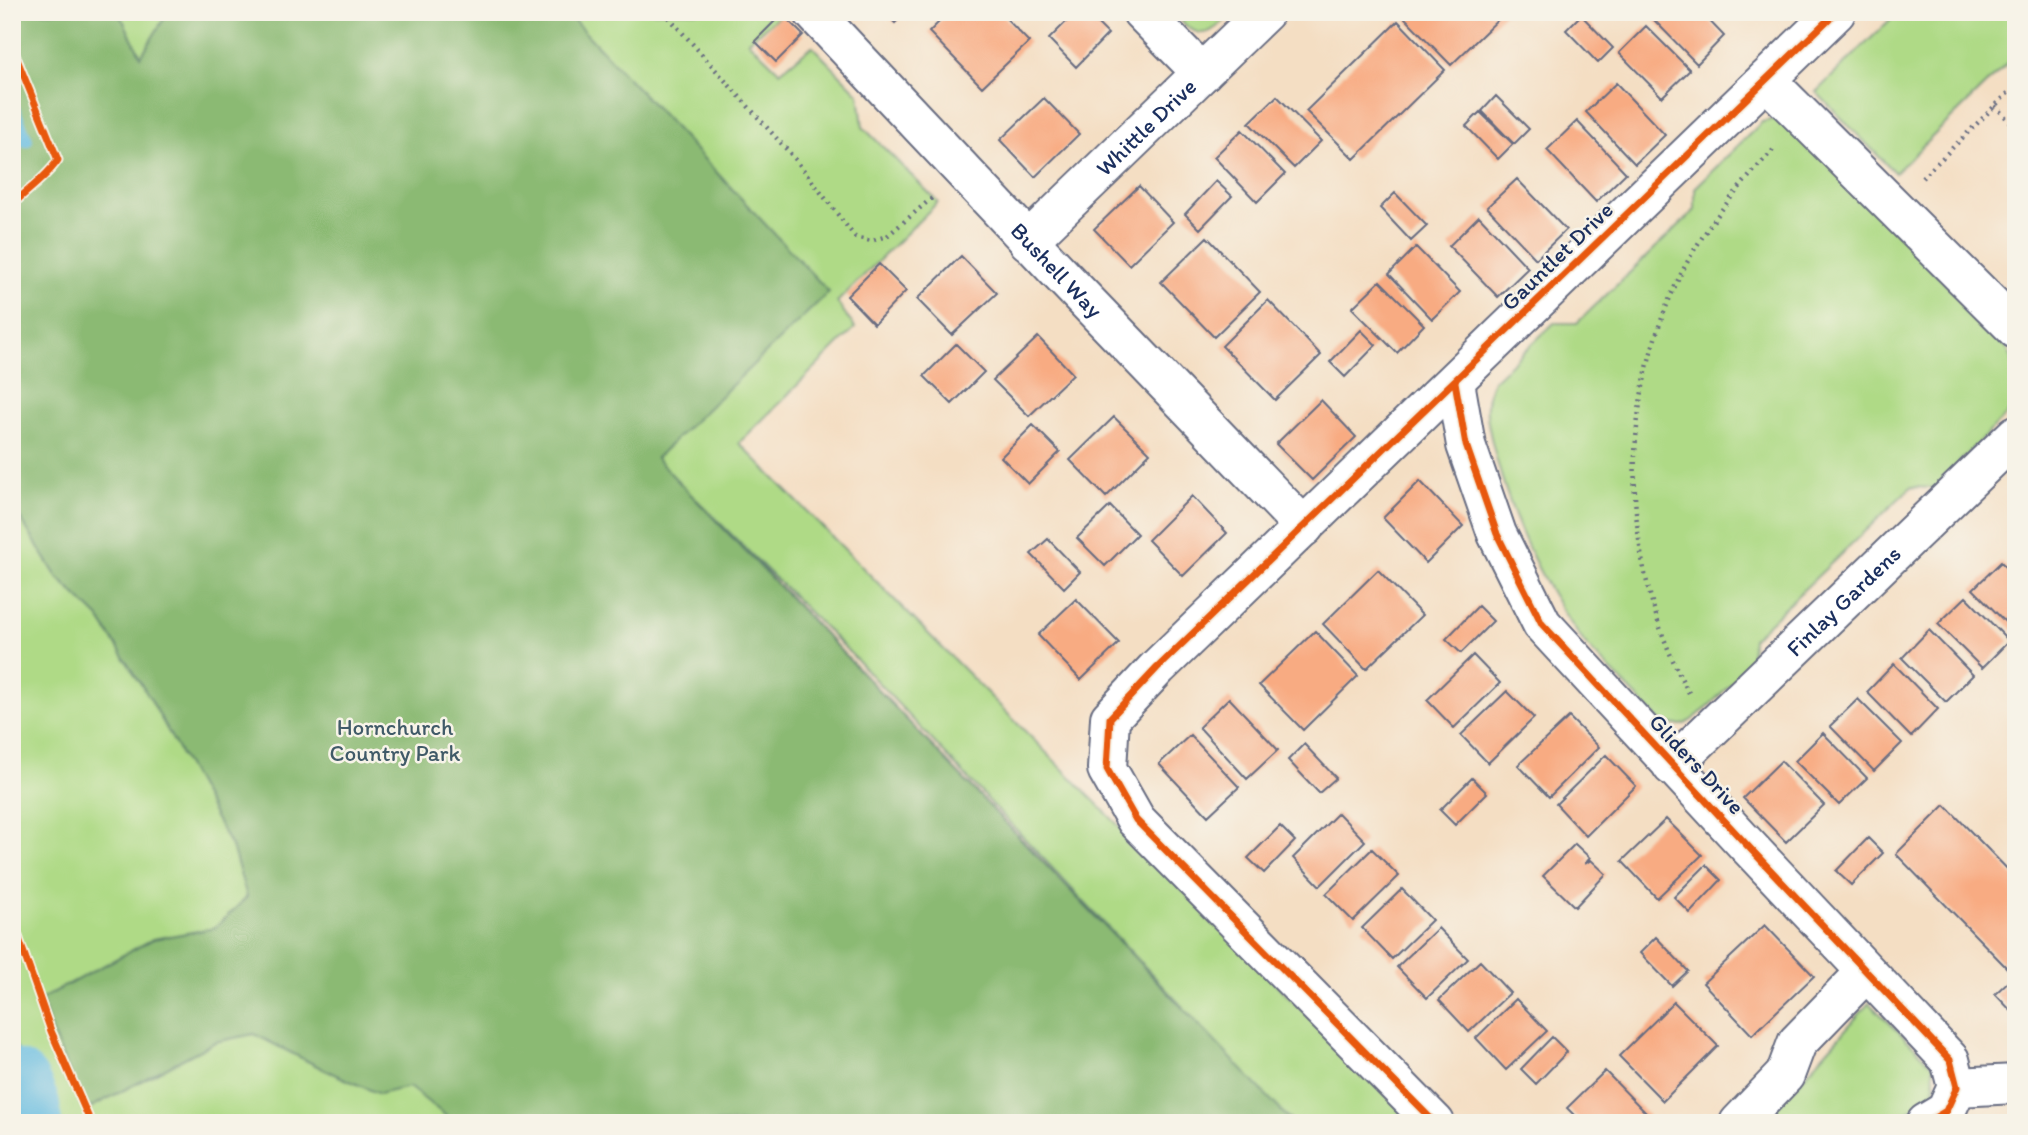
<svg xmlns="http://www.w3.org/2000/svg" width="2028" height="1135" font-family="Itim,sans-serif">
  <rect width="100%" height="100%" fill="#f7f3e8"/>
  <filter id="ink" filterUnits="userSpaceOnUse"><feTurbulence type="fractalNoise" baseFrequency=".0143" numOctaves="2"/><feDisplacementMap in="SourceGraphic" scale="14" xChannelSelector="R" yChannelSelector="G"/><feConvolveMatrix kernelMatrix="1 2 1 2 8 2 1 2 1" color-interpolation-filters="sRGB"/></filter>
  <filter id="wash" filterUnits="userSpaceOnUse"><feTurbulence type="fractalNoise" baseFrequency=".00686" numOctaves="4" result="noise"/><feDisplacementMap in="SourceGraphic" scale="28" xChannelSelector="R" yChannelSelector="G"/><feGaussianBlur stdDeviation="1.57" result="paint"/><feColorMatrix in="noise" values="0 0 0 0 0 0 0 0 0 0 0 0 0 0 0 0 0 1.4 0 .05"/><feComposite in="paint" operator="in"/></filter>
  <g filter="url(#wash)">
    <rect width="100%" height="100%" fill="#f4dec3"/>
    <path fill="#afda86" stroke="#658472" stroke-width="2" fill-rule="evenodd" d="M12,12H780L782,14L748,41L780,72L812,46L859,94L863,127L938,202L837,302L855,328L739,443L1414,1123H38V1111L40,1096L12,1039ZM695,498L853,656L1195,1020H1194Z
      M1172,12H1234C1206,39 1199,41 1172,12Z
      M1898,12H2016V55L1895,173L1816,92Z
      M1775,119L1786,120L1795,126L2007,348C2018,370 2020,389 2009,412L1934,488L1911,487L1752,639L1751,663C1738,676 1696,723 1681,725C1673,726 1666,723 1659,720C1643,703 1627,686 1610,670C1602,661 1592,652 1584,642C1542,586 1513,522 1495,454C1489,429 1481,406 1493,381L1554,323H1577L1695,210V188L1762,122Z
      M1869,1003L1933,1065L1935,1097L1887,1123H1763Z"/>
    <path fill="#8bba73" stroke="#537468" stroke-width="2" d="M12,12H117L124,22L141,56L168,12H566L829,292L656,458L1293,1123H455L409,1087L379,1094L325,1070L254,1034L215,1042L86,1110L51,1031L41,999L153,939L215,928L247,897L233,850L151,700L99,618L57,577L12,505Z"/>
    <path fill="#64bbe1" stroke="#4075a0" stroke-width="2" d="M12,1039L40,1096L38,1111V1123H22L20,1107L12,1096Z"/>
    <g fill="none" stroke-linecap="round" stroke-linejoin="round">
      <path stroke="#64bbe1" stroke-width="14" d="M12,107L26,140"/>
      <path stroke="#64bbe1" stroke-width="80" d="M12,1089L20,1107L22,1123"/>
    </g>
    <g id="blocks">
      <path fill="#f8ab82" d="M884,12H906L895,23Z
        M949,12H1000L1029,42L982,87L929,32Z
        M1076,12H1086L1108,34L1076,67L1049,39Z
        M1408,12H1506L1451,65L1404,17Z
        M1660,12H1701L1724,36L1697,64L1653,19Z
        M782,14L803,35L776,62L755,41Z
        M1581,15L1613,48L1598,63L1566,30Z
        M1398,21L1445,70L1354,159L1306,111Z
        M1646,26L1690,70L1662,97L1619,53Z
        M1616,83L1665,135L1635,164L1586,112Z
        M1277,96L1321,141L1294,168L1249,123Z
        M1496,96L1529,129L1514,144L1482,111Z
        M1044,98L1079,134L1035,177L1000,140Z
        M1480,112L1513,144L1498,159L1466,126Z
        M1577,121L1626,173L1596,202L1547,150Z
        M1242,130L1285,174L1257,202L1214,157Z
        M1517,179L1566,230L1536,259L1487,207Z
        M1216,181L1232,196L1200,229L1185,214Z
        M1139,186L1173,222L1129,265L1094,229Z
        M1395,193L1427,226L1411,241L1380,208Z
        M1479,216L1528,268L1498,297L1449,246Z
        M1207,237L1260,292L1214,337L1161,282Z
        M1416,247L1460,292L1432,319L1389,274Z
        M961,256L997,293L952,335L917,299Z
        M879,264L906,291L874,324L847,296Z
        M1380,281L1424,325L1397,353L1352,308Z
        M1268,300L1321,355L1275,400L1222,346Z
        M1361,330L1376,345L1345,377L1330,362Z
        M1038,337L1073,374L1029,416L993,380Z
        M956,344L984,372L952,404L924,376Z
        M1321,400L1356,437L1312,480L1276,444Z
        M1114,417L1150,453L1106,497L1070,460Z
        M1033,425L1060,452L1028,484L1001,457Z
        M1420,481L1463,526L1426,563L1383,518Z
        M1192,496L1227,533L1183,576L1148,540Z
        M1110,506L1137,534L1105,566L1077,538Z
        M1048,539L1080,572L1064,588L1031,554Z
        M2001,562L2016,577V633L1973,589Z
        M1378,570L1422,615L1366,669L1323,624Z
        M1966,597L2009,641L1982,668L1938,624Z
        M1076,599L1119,643L1081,680L1038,635Z
        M1478,606L1493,621L1461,653L1446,639Z
        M1929,630L1973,675L1946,702L1902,658Z
        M1315,631L1358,676L1303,730L1259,685Z
        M1473,655L1500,683L1454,728L1427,700Z
        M1894,664L1938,709L1911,737L1867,692Z
        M1507,691L1534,718L1488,763L1461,735Z
        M1229,698L1278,750L1247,779L1199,727Z
        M1858,699L1902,743L1874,771L1830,726Z
        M1569,717L1599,747L1549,797L1518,765Z
        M1823,733L1867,778L1839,805L1795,761Z
        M1190,735L1239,787L1208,816L1159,764Z
        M1304,744L1336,778L1319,793L1288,760Z
        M1606,755L1636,786L1586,836L1556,804Z
        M1781,761L1824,805L1786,842L1743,798Z
        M1472,778L1487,793L1455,825L1440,810Z
        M1945,805L2016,878V962L2008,969L1896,854Z
        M1338,813L1365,841L1320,886L1293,858Z
        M1666,819L1702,855L1657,898L1622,861Z
        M1280,826L1295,841L1264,873L1248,858Z
        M1868,838L1883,853L1851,885L1836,871Z
        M1575,844L1590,858L1585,864L1591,860L1606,874L1575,907L1543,876Z
        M1372,849L1399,876L1353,921L1326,894Z
        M1706,865L1721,880L1690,913L1674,897Z
        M1402,889L1432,920L1392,959L1362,928Z
        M1765,925L1814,976L1752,1035L1703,983Z
        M1438,928L1468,959L1427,998L1397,967Z
        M1656,937L1688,971L1672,986L1640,953Z
        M1480,961L1510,993L1469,1032L1439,1000Z
        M2016,974V1016L1995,994Z
        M1516,999L1547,1031L1506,1070L1476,1038Z
        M1674,1002L1718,1046L1663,1101L1619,1056Z
        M1552,1037L1567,1052L1536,1084L1521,1069Z
        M1605,1071L1649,1116L1641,1123H1582L1567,1108Z"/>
    </g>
  </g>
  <g filter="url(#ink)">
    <use href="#blocks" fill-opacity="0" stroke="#676c81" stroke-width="2"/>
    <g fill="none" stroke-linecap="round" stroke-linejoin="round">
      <defs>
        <g id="minor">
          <path id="s1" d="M813,12L1066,280L1304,527"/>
          <path d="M1142,12L1202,73"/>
          <path d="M1766,80L2016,329"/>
          <path id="s2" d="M1028,241L1265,12"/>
          <path d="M1455,382L1466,445L1497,534L1542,624L1744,842L1950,1060L1957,1087L1946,1111L1926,1123"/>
          <path id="s3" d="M1672,766L2016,435"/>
          <path d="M1957,1087L2016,1084"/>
          <path d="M1435,1123L1136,820L1107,769L1110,718L1157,668L1836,12"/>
          <path d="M1739,1123L1785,1075L1797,1043L1866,972"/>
        </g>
      </defs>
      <use href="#minor" stroke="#676c81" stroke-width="42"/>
      <path stroke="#676c81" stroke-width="4.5" stroke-dasharray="2 5" stroke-linecap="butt" d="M664,12L796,160L855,237L871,241L887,236L932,198
        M1995,106L2016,128
        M1922,178L2016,85
        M1689,693C1619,565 1616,400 1683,270C1707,224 1740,185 1775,148"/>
      <use href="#minor" stroke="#fff" stroke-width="38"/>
      <defs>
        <path id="cycleway" d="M12,47L58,160C46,178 27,190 12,205
          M1455,382L1466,445L1497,534L1542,624L1744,842L1950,1060L1957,1087L1946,1111L1926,1123
          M12,919L51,1031L91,1123
          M1435,1123L1136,820L1107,769L1110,718L1157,668L1836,12"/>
      </defs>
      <use href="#cycleway" stroke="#f7f3e8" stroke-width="11"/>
      <use href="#cycleway" stroke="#e8590c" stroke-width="7"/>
    </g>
  </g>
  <g text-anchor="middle" stroke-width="5" stroke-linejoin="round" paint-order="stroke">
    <g font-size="23" fill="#1b2f5e" stroke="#f7f3e8">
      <text dy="8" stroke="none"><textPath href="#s2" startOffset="164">Whittle Drive</textPath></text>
      <text transform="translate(1557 256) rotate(-44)" y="8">Gauntlet Drive</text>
      <text dy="8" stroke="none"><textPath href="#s1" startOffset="355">Bushell Way</textPath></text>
      <text dy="8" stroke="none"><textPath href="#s3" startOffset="238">Finlay Gardens</textPath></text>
      <text transform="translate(1697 764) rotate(47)" y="8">Gliders Drive</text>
    </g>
    <g font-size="23" fill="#405a68" stroke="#f7f3e8">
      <text x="395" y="735">Hornchurch<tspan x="395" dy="26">Country Park</tspan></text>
    </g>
  </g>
  <rect width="2028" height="1135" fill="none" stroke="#f7f3e8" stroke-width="42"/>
</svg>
